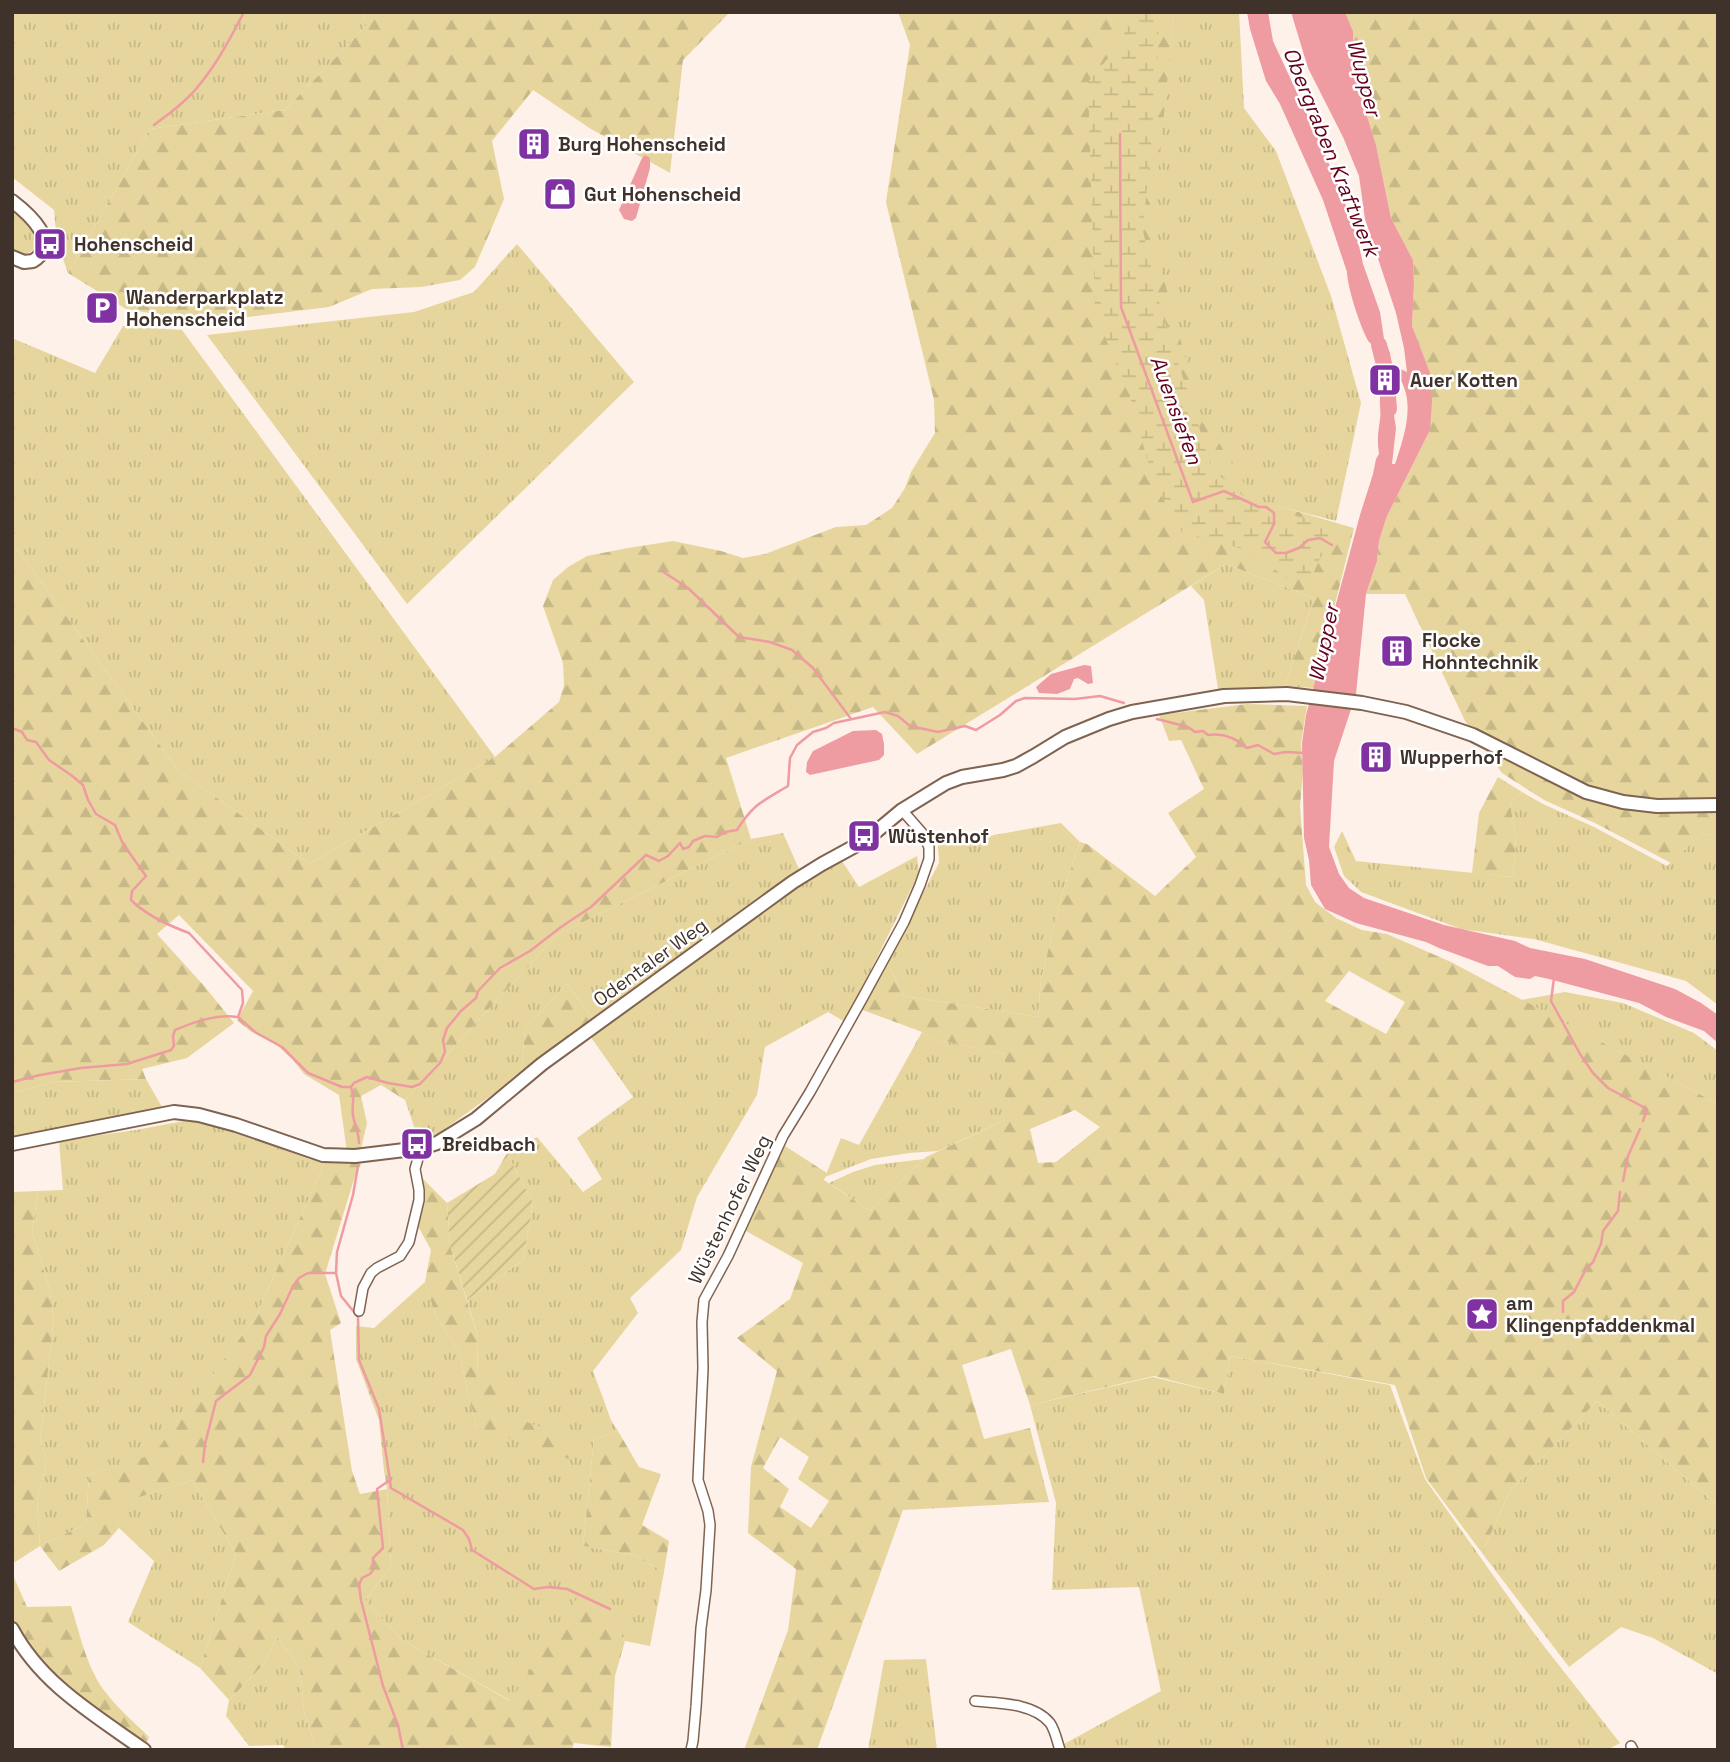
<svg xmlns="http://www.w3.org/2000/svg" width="1730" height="1762" font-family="'Space Grotesk',sans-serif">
  <defs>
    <pattern id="grass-tufts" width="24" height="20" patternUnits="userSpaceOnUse" patternTransform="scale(1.75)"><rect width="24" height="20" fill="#e6d69d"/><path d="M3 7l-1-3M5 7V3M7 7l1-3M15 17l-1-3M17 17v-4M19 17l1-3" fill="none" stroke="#c6b887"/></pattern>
    <pattern id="forest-firs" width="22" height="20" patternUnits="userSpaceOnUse" patternTransform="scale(1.75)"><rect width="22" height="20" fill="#e6d69d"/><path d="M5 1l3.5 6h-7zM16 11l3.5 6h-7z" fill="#c6b887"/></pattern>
    <pattern id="wetland-marsh" width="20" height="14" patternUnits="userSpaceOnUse" patternTransform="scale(1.75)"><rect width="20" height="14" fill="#e6d69d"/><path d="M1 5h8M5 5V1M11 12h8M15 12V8" fill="none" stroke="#c6b887"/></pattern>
    <pattern id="garden-furrows" width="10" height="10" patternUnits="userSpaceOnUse" patternTransform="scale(1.75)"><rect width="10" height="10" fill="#e6d69d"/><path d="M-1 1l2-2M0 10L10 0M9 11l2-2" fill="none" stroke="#c6b887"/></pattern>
  </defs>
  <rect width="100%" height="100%" fill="#fef1e9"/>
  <path fill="url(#grass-tufts)" d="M12,12H364L366,26L285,110L150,129L68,273L57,242L54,210L12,177Z
    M1174,12H1239L1244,108L1276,151L1331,296L1361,403L1336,521L1253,500L1200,416L1150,235Z
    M12,208C25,218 33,227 37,243L34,250L26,254L12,249Z
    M517,244L634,382L407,604L207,335L414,312L474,292Z
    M123,326L182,330L495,757L309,864L178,770L18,550L12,553V338L95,373Z
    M1226,564L1314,598L1285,686L1218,689L1204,600L1191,586Z
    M1522,792L1543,804L1594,827L1667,866L1701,834L1718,835V1005L1686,981L1534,939L1461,929L1361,892L1344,876L1334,847L1342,831L1356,861L1513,877L1516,838L1510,803Z
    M1061,823L1080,842L1062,894L1041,979L1038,1017L904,996L887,961L939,863L938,845Z
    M783,833L799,869L594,1020L567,984L525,1029L521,1074L439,1133L419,1141L405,1100L557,935L751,839Z
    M917,856L919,873L845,1022L828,1012L765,1047L757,1095L697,1197L681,1250L630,1298L638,1313L593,1371L611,1420L618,1431L594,1439L583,1546L633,1555L664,1572L650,1646L625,1641L583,1590L511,1701L402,1640L365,1600L391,1567L387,1489L384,1471L379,1420L356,1359V1326L374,1328L425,1282L435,1314L460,1354L467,1390L477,1427L565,1437L497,1411L477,1380L478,1338L467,1300L523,1260L533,1203L507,1153L537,1137L583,1192L602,1179L577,1138L633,1097L590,1036L805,882L842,861L859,887Z
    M1565,992L1623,1003L1694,1033L1718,1051V1104L1521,1000Z
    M922,1032L929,1038L1006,1054L1005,1120L938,1151L909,1153L871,1159L825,1177L841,1138L859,1145Z
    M146,1079L162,1107L12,1138V1093L54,1082Z
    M189,1120L225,1129L309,1159L325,1162L255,1318L154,1455L89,1475L86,1524L40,1546L37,1501L47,1460L40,1440L54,1318L49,1287L32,1232L38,1191L63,1190L59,1141L136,1130Z
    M924,1159L870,1211L829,1183L853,1172L875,1165Z
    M1230,1356L1390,1385L1425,1479L1536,1636L1620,1743L1607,1750H1066L1064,1744L1161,1691L1139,1587L1052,1590L1056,1503L1030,1405L1153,1377L1224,1394Z
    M1597,1401L1718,1506V1674L1653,1638L1621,1627L1569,1667L1482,1553L1510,1491Z
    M192,1480L236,1554L200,1668L128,1622L154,1561L119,1528L114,1505Z
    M277,1637L300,1668L304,1711L316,1750H286L283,1745L249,1746L226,1716L229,1700L263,1665Z
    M926,1659L937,1750H868L884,1660Z"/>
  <path fill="url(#forest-firs)" fill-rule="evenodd" d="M364,12H730L683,60L670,173L591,129L533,90L492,141L504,199L475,267L460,280L421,287L372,289L329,307L240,318L185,319L126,309L68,273L150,129L285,110L366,26Z
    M898,12H1174L1152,236L1201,414L1254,499L1354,528L1314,688L1285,686L1314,598L1226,564L917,754L873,707L726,758L751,839L557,935L405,1100L381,1085L361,1096L367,1123L360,1153L347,1152L339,1095L304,1074L292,1059L278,1046L250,1031L237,1020L253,991L179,915L157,934L205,987L234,1023L187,1058L142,1069L146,1079L54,1082L12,1093V785L15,783L12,780V553L18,550L178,770L309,864L495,757L559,702L564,685L563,663L543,606L553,580L568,567L587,556L628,548L673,541L721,551L743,558L765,554L836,527L866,525L892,508L905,488L911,472L935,433L934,400L886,202L910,45Z
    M1345,12H1718V835L1701,834L1671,863L1595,823L1544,800L1502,773L1465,721L1405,594H1366L1377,561L1379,541L1387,516L1430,430L1429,373L1412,326L1414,284L1413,260L1391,218L1376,145L1353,71V31Z
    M1247,704L1307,706L1301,743L1303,771L1300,806L1306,885L1315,902L1336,918L1362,930L1387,934L1451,962L1718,1104V1506L1597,1401L1510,1491L1482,1553L1426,1478L1395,1385L1230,1356L1224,1394L1154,1376L1030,1405L1011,1349L962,1365L984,1439L1030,1428L1049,1502L903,1510L817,1750H744L788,1630L796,1569L748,1533L751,1467L777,1371L737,1338L790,1299L803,1263L746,1231L758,1198L785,1146L827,1173L824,1180L870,1211L926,1157L1005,1120V1054L929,1038L922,1032L860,1009L887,961L904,996L1038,1017L1041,979L1062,894L1080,842L1087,844L1155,896L1196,857L1168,813L1204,789L1181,740L1169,741L1159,715ZM1349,971L1405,1002L1386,1034L1325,1001ZM1075,1110L1100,1127L1056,1162L1038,1163L1030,1129ZM780,1437L809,1457L798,1479L829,1501L811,1528L780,1507L789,1489L763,1468Z
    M1498,777L1522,792L1510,803L1516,838L1513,877L1472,873L1479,813Z
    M567,984L594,1020L521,1074L525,1029Z
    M363,1160L355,1176L325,1274L341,1323L330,1330L352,1471L360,1494L387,1489L391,1567L365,1600L402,1640L510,1701L583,1589L625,1641L615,1676L611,1747L574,1743L572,1750H316L304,1711L300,1668L277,1637L263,1665L229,1700L200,1668L236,1554L192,1480L115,1505L119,1528L104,1545L59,1571L40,1546L12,1564V1192L38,1191L32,1232L49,1287L54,1318L40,1440L47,1460L37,1501L40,1546L86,1524L89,1475L154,1454L255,1318L325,1162Z
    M417,1175L421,1177L447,1203L450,1245L478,1338L477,1380L506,1386L498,1411L566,1437L569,1459L477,1427L467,1390L460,1354L435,1314L425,1282L431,1250L414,1219Z
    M618,1431L639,1467L661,1474L642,1525L669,1541L664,1572L633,1555L583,1546L594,1439Z
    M12,1573L27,1607L71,1606C80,1634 86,1665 103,1689C116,1707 134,1722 149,1737L147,1742C104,1714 30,1671 13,1621C9,1610 12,1586 12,1573Z"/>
  <path fill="url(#wetland-marsh)" d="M1133,12H1159L1157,76L1143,231L1161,310L1213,470L1249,501L1278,512L1336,525L1311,578L1289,580L1250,551L1182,532L1153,481L1130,397L1095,313L1088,82L1120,44Z"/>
  <path fill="url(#garden-furrows)" d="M507,1153L533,1203L523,1260L467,1300L450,1245L447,1203L495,1174Z"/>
  <path fill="#ee9ba2" d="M1247,12H1268L1273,41L1311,123L1340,189L1357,237L1363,264L1380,312L1384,339L1390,353L1392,366L1383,367L1378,348C1376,347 1371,344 1369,342C1361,330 1347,286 1347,272L1323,200L1280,104L1266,81L1250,29Z
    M1291,12H1345L1353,31V71L1376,145L1391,218L1413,260L1414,284L1412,326L1430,373L1432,401L1430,430L1387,516L1379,541L1377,561L1366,594L1356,694L1334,761L1329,847L1339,874L1349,888L1364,898L1444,925L1515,941L1530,948L1585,959L1675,989L1701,1003L1718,1015V1043L1704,1031L1666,1017L1639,1003L1549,979L1535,976L1530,979L1515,977L1498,966H1488L1439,948L1426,942L1356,923L1325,909L1311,885L1309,860L1304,838L1302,743L1306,715L1360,515L1373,474L1376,459L1379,454C1377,438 1378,435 1380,419C1382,407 1376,400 1385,390L1390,391L1396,428L1392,464H1395C1405,434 1418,397 1394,371L1398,368L1407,372L1404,348L1396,313L1365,219L1359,176L1343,137L1308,68Z
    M645,155L650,158V168L636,218L632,221L624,219L619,210L642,158Z
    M1084,665L1091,666L1093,683L1088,684L1078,678L1074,679L1070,689L1057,694L1039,693L1036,687L1051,674Z
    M876,730L882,734L884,744V755L879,760L810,775L806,772L807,762L813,751L853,731Z"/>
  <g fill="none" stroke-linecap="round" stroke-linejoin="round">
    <path stroke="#ee9ba2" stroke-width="2.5" d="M154,125C170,113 188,100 200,84C218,62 231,37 244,12
      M1120,134L1121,307L1193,502L1224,491L1259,507H1266L1274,513V524L1265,542L1276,553H1286L1299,548L1308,540L1320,538L1332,545
      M662,571L688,588L739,637L770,642L792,650L813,668L851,719
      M1157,719L1188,727L1195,732L1203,731L1208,735C1222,733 1236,738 1247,748L1258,745L1274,754L1286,752L1304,753
      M12,728L22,732L27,740L36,742L49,760L71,775L83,785L88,800L96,814L115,825L123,844L146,876L132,891L131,900C145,914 170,926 189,933L242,990L243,1003L238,1017L255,1032L282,1047L308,1073L342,1087H351L354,1083L367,1077L388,1083L412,1087L420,1084L440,1063L445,1052L443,1040L447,1028L461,1011L476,998L478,991L500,968L530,951L561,927L591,907L646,855L659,861L668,856L680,843L683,849L689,847L693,841L705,836L717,837L725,832L737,830C753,804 763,801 788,786L790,758L797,745L813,732L826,728L834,723L885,712L898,716L910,726L938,732L965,726L976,730L1000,715L1016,701L1025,698L1075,699L1100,696L1124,703
      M1554,978L1551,1001L1580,1054L1593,1073L1608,1088L1647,1109L1643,1121
      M12,1082L40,1075L81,1068L127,1064L171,1050L174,1046L173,1036L175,1030C194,1022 216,1014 237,1017
      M351,1087C356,1099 351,1104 353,1115C354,1124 359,1132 359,1143
      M358,1166L353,1195L337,1252L336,1273L341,1296L358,1317L359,1360L379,1409L390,1480L377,1489L383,1548L373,1558V1570L370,1574L362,1578L359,1585L361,1600L383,1686L398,1725L403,1750
      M1623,1181L1628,1156L1640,1129
      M1563,1312V1301L1574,1292L1586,1269L1593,1262L1601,1244L1603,1231L1618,1211L1620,1192
      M203,1462L205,1444L216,1401L250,1375L264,1347L266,1336L280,1314L293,1286L299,1278L308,1273H335
      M390,1482L391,1488L463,1530L469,1539L472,1550L534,1589L548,1587L567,1589L610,1609"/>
    <path stroke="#ee9ba2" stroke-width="16" d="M1379,345L1386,372L1389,409"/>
    <defs>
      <path id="minor" d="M359,1311L363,1288L371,1273L377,1268L400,1256L409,1242L419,1200V1190L415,1169L421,1148
        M975,1701C998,1703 1034,1703 1050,1723C1055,1730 1057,1741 1060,1750
        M1631,1746L1633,1750
        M691,1750L693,1741L696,1707L701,1628L706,1590L710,1525L708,1511L698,1480L703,1368L702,1322L704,1300L728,1256L783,1136L810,1092L862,999L904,922L920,885L929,859V847L923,834L902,810"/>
      <path id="secondary" d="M12,201C29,214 62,243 33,261L24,262L12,257
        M12,1144L174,1112L199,1115L236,1125L323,1155L355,1156L421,1148L437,1143L476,1119L542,1064L793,882L822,864L866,840L902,810L946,783L962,777L1003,770L1016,766L1034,756L1065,737L1109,719L1132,712L1224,696L1287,694L1362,703L1406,712L1473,735L1586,792L1623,802L1657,806L1718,805
        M12,1629C41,1684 95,1715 144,1750"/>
    </defs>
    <use href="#minor" stroke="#7f6351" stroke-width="12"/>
    <use href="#secondary" stroke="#7f6351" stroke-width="16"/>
    <use href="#minor" stroke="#fff" stroke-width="9"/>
    <use href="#secondary" stroke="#fff" stroke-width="12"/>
  </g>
  <defs>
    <symbol id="building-square" viewBox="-11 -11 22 22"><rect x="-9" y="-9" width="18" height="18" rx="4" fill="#8132a2" stroke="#fff"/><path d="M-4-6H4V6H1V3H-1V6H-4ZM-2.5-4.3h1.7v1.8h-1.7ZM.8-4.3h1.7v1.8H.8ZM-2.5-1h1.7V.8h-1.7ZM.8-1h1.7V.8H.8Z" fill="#fff"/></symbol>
    <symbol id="shop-square" viewBox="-11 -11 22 22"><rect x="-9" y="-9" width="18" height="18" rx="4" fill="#8132a2" stroke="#fff"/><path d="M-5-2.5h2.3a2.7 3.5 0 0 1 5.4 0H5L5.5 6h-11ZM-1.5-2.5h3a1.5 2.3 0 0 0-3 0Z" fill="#fff"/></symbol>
    <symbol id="bus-square" viewBox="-11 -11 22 22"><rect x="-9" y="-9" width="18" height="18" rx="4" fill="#8132a2" stroke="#fff"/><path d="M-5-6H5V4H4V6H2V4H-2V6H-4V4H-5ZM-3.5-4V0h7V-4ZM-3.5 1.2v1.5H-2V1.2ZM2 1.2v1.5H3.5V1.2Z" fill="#fff"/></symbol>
    <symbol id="parking-square" viewBox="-11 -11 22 22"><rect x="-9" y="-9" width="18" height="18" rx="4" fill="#8132a2" stroke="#fff"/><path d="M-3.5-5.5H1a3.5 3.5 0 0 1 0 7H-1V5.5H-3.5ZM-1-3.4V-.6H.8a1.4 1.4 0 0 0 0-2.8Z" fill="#fff"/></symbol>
    <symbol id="sight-square" viewBox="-11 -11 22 22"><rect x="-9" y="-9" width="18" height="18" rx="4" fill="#8132a2" stroke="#fff"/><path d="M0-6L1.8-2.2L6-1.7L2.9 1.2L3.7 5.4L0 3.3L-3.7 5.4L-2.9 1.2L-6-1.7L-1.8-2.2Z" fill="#fff"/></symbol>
  </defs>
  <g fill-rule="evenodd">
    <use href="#building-square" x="515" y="125" width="38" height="38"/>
    <use href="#shop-square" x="541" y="175" width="38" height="38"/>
    <use href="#bus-square" x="31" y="225" width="38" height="38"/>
    <use href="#parking-square" x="83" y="289" width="38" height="38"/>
    <use href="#building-square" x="1366" y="361" width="38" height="38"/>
    <use href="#building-square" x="1378" y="632" width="38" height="38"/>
    <use href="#building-square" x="1357" y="738" width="38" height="38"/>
    <use href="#bus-square" x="845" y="817" width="38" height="38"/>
    <use href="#bus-square" x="398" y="1125" width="38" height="38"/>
    <use href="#sight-square" x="1463" y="1295" width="38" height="38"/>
  </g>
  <g text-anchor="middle" stroke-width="5" stroke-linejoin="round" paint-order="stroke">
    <g font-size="19" font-weight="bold" fill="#3f322a" stroke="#fff" text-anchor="start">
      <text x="558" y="151">Burg Hohenscheid</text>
      <text x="584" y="201">Gut Hohenscheid</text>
      <text x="74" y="251">Hohenscheid</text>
      <text x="126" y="304">Wanderparkplatz<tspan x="126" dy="22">Hohenscheid</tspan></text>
      <text x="1410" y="387">Auer Kotten</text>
      <text x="1422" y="647">Flocke<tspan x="1422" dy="22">Hohntechnik</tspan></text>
      <text x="1400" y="764">Wupperhof</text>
      <text x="888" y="843">Wüstenhof</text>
      <text x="442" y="1151">Breidbach</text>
      <text x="1506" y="1310">am<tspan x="1506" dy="22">Klingenpfaddenkmal</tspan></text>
    </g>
    <g font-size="19" fill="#3f322a" stroke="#fff">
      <text transform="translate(650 962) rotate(-36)" y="7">Odentaler Weg</text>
      <text transform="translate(729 1209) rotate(-64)" y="7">Wüstenhofer Weg</text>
    </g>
    <g font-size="21" font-style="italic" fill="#64001d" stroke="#fff">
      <text transform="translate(1364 78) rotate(75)" y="7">Wupper</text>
      <text transform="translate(1331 152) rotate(68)" y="7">Obergraben Kraftwerk</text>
      <text transform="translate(1176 410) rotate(70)" y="7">Auensiefen</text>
      <text transform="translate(1324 643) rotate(-78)" y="7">Wupper</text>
    </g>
  </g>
  <rect width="1730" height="1762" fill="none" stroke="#3f322a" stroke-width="28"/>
</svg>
